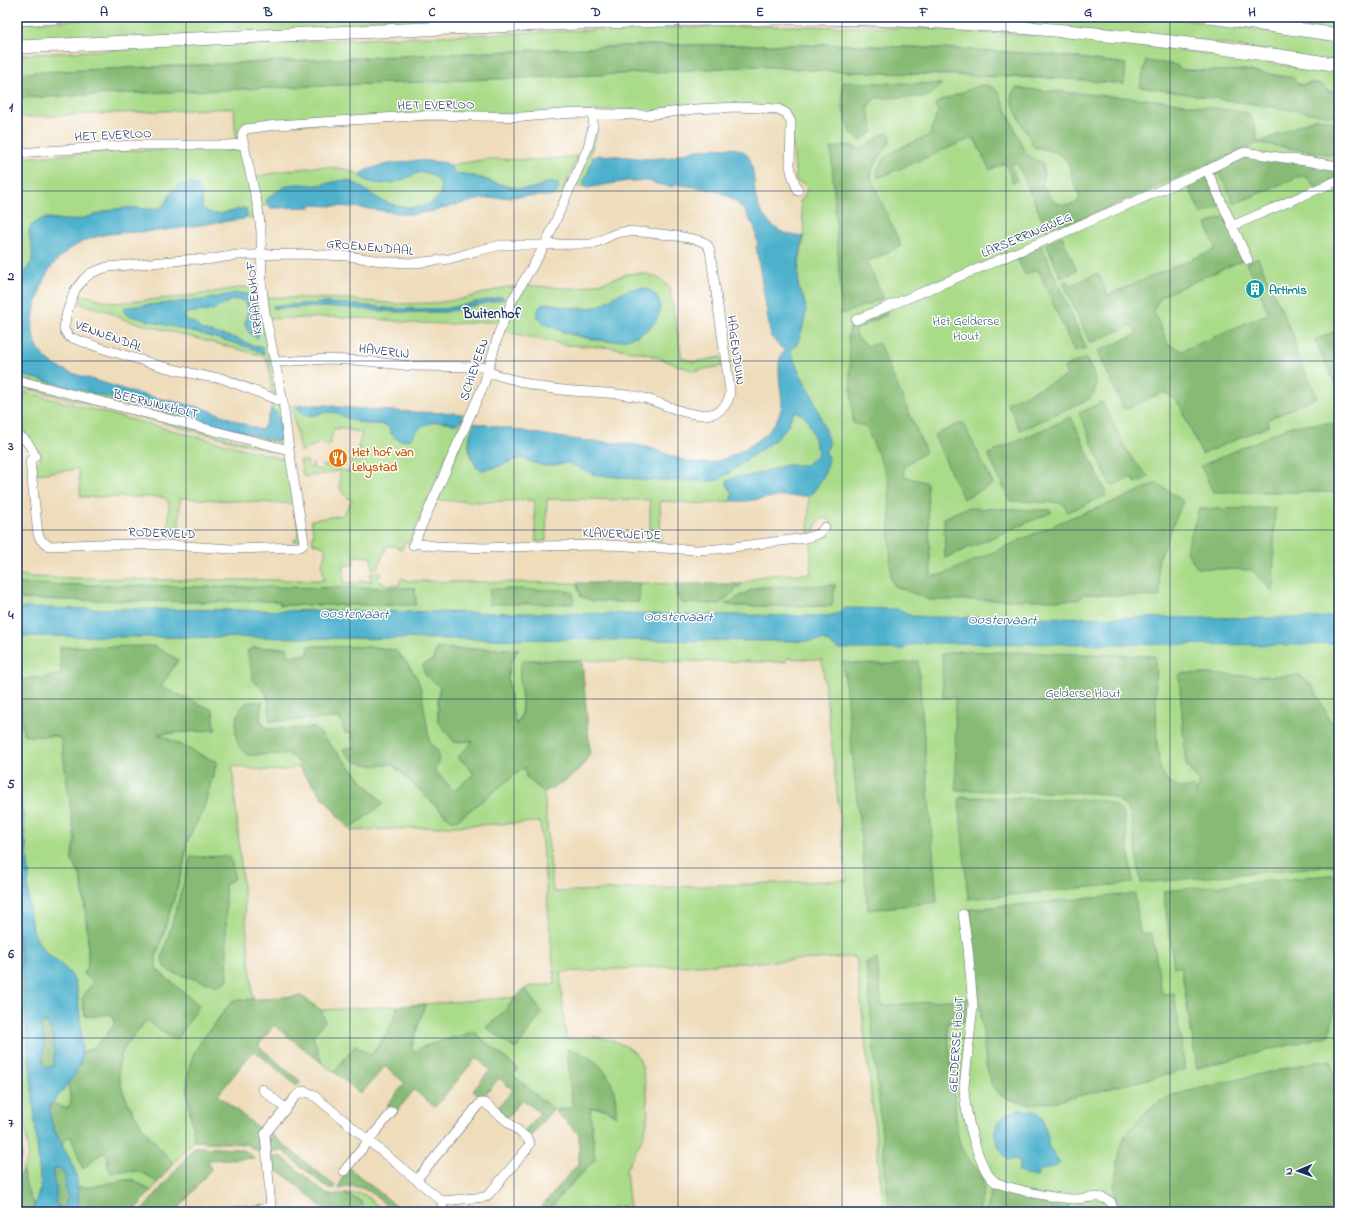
<svg xmlns="http://www.w3.org/2000/svg" width="1356" height="1229" font-family="'Indie Flower',sans-serif">
  <rect width="100%" height="100%" fill="#fff"/>
  <filter id="ink" filterUnits="userSpaceOnUse"><feTurbulence type="fractalNoise" baseFrequency=".025" numOctaves="2"/><feDisplacementMap in="SourceGraphic" scale="8" xChannelSelector="R" yChannelSelector="G"/><feConvolveMatrix kernelMatrix="1 2 1 2 8 2 1 2 1" color-interpolation-filters="sRGB"/></filter>
  <filter id="wash" filterUnits="userSpaceOnUse"><feTurbulence type="fractalNoise" baseFrequency=".012" numOctaves="4" result="noise"/><feDisplacementMap in="SourceGraphic" scale="16" xChannelSelector="R" yChannelSelector="G"/><feGaussianBlur stdDeviation="0.9" result="paint"/><feColorMatrix in="noise" values="0 0 0 0 0 0 0 0 0 0 0 0 0 0 0 0 0 1.4 0 .05"/><feComposite in="paint" operator="in"/></filter>
  <g filter="url(#wash)">
    <rect width="100%" height="100%" fill="#eedcba"/>
    <path fill="#aadb89" stroke="#628574" fill-rule="evenodd" d="M153,17H725L17,45V23Z
      M747,17H1157L1211,23L1339,42V64L1216,43Z
      M1242,17H1339V32Z
      M748,26C850,26 952,28 1054,37C1149,44 1244,59 1339,74V92C1328,92 1321,88 1312,82L1303,85L1256,72L1245,70L1233,71L1181,70L1146,61L1142,80L1339,101V1212H884L856,957L560,972L566,1039L596,1037L612,1040L627,1047L634,1052L639,1058L642,1067L647,1093L648,1117L644,1135L626,1170L630,1212H624L623,1206L612,1207V1212H596L595,1209L581,1212H548L561,1195L595,1160L590,1108C600,1108 608,1108 615,1116V1097L573,1109H558L556,1112L513,1075L518,1069L474,1032L428,1045L414,1051L412,1050L411,1048L425,1004L516,997L499,1017L489,1025L514,1048L517,1047L542,1013L525,989L528,987L555,984L540,822L351,831L349,829L383,804L381,801L315,728L268,729C259,722 258,713 263,702L242,707L283,754L291,755L302,765C280,775 255,769 232,766L253,999L232,1001L204,1037L187,1085L194,1137L193,1141L174,1163C152,1142 107,1087 121,1055C127,1041 139,1032 146,1020C148,1015 149,1009 150,1005C153,994 157,983 160,972L156,969V957L183,869L187,841L203,810L217,762L209,759L158,734L215,730L213,710L60,648L61,674L44,678H32L20,680L19,683L22,728L48,736H57L61,740L75,839C74,846 70,856 73,863C76,870 80,874 82,881L88,942V966L93,982L82,999L85,1016C95,1018 103,1013 113,1015L115,1020L114,1025L103,1039L94,1047L82,1053C82,1037 80,1022 79,1007C78,998 78,988 74,980C69,969 53,959 44,950C28,934 27,897 29,875L17,754V636L809,641L820,640L832,615L826,616L17,608V599L199,602L276,601L280,602V605H416L415,588L216,587L17,584V574L31,577L173,580H324L322,565L326,548L313,543L312,536H314L311,520L343,515L352,500C338,493 339,486 340,471L307,477L303,476L300,460L309,462L307,467L311,468L313,463V468L322,470L323,465L349,472L352,460H355L362,433L338,427V429L334,428L329,446L320,443L300,452L292,406L296,405L299,411L311,416L327,412H334L353,421L365,424H384L389,427L391,434L409,440C413,437 412,436 415,432C423,422 442,418 453,424L461,421L462,418L461,414H465L409,542L406,541L401,550L393,545L392,547L388,545L377,568H372L371,557L354,556V565H344V583H360V581H371V572H381V576L377,578C383,586 390,585 400,585V580L402,578L407,580V581L576,583L581,597L612,602H638L640,583L676,584L677,597L682,603L720,604C727,598 734,591 741,585C761,571 788,575 811,574V540C823,537 841,535 829,519C819,517 816,522 815,532L808,533L809,496C817,489 833,463 825,454L826,450L801,376L790,351L791,347L796,346C800,336 805,324 805,313C806,307 805,300 802,295C801,292 798,290 798,287C797,282 798,277 798,272C798,263 805,241 803,236L805,235L800,201L804,197L807,189L805,184L796,181L790,114L687,107L684,105L675,107L673,110L645,113L621,110L245,127L239,140H236L234,108L46,116L17,118V98L618,74L757,66L825,71L1072,79L1126,64L1054,55L957,49L823,44L817,46L808,45H648L17,73V55L185,46L615,29ZM835,585L831,606H736L726,604C738,598 748,590 760,587ZM309,646L374,647L395,650L406,662L417,678L430,743L438,752V764L434,770L454,791L474,774L466,764L474,741L454,742L438,721V699L440,687L434,680L426,676L423,665L433,660L436,649H518C514,656 510,661 509,669C505,684 513,709 515,725C530,708 514,680 523,660L786,662L787,658L822,660L847,880L553,892L544,792L526,777L525,766L460,818L447,817L392,764C375,767 357,765 345,752V748H355L351,732L345,733L340,718L270,721L268,698L263,689L253,648H287L288,657L308,654ZM233,869L234,879L225,883L218,986L171,972C165,968 163,965 162,958Z
      M596,118H598L595,141L589,156L594,157L584,187H578L574,185Z
      M134,150H240L252,203L254,219L227,212L219,214L209,213L202,207V196L172,191C169,197 166,205 159,208C150,211 139,207 129,208C109,209 94,217 75,220C64,222 53,216 42,219C37,220 32,227 29,231L33,252L32,261L17,284V158Z
      M578,156L561,195H555L556,194L546,182C520,202 483,171 455,174L450,165L489,159L538,160Z
      M314,167C327,167 343,167 356,173C361,176 364,181 371,182C377,184 386,184 392,183C405,180 419,167 432,175C437,178 440,182 441,187C442,193 439,197 435,200C420,214 390,206 375,197C368,192 356,182 349,181C337,179 327,185 316,186C311,186 306,184 301,184C294,184 274,195 267,199V204L260,207L254,177L284,171Z
      M642,273C654,276 664,278 670,290L682,358L694,362L721,357L722,366L694,371L647,354L616,348L566,345L503,331L508,315L526,285L560,288H579L604,282L627,274ZM609,301L638,336C630,337 621,340 613,341C594,342 554,332 540,320L549,303C570,309 589,312 609,301Z
      M244,287H257L258,298H253L254,304H259L276,395H272L268,363L264,356L122,319L110,312L81,304L83,295L114,303L182,297ZM236,293H243L249,295L250,297L247,301C252,313 261,323 258,337L256,338L249,333L245,323L248,309L245,302L240,300H231L212,310L188,313L185,315V318L187,321L195,323L202,330L238,339L254,346L263,347L264,354L251,348L228,341L127,315L124,312V308L125,307L204,300Z
      M507,287H516L501,321L450,324L412,323L378,319L334,317L268,319L266,297L348,299L397,304L435,303L462,299ZM501,297H503L482,304L445,312H395L347,307L322,306L274,309L273,306L322,303L348,304L396,309H444Z
      M17,372L22,375L277,441L281,436C280,427 280,413 271,410L272,404L267,401V400L281,406L284,443L282,444L17,378Z
      M17,383L284,452L287,455L17,386Z
      M17,390L287,460L302,541H293L299,536L294,504L180,498L179,539L168,538L169,503L166,499L163,497H81L78,469L37,474L35,465L41,459V454L38,450L33,449L17,433Z
      M796,412C813,416 812,439 819,451C818,455 810,463 806,465H787L750,476L746,477L740,476L727,485L733,493L731,498L732,501L704,504L660,501L661,542L650,541V500L547,499L546,541L536,542L534,500L482,502L436,500L470,422L475,423C469,433 466,450 473,460C475,464 479,467 482,470L493,468L520,458L544,466L569,463L592,474L643,480L671,481L688,480L737,468L740,464L776,439L787,427L793,413Z
      M17,924L40,1176L41,1187L34,1205L29,1195L22,1170L28,1157V1152L17,1040Z
      M398,1006C394,1026 382,1040 370,1056L356,1045L334,1072L322,1063L312,1035L325,1021L321,1010Z
      M68,1083L71,1102L67,1109L52,1103Z
      M71,1136L83,1169C90,1163 96,1155 104,1153L108,1155V1167L111,1172C130,1170 143,1169 157,1183L151,1191L134,1180H124L92,1187H77L76,1174L62,1145L66,1138Z
      M359,1193L365,1195L385,1212H377L374,1210V1212H354L358,1207L364,1205L359,1200L344,1194Z"/>
    <path fill="#87bb75" stroke="#51756a" d="M823,44L957,49L1054,55L1126,64L1124,84L1057,78L825,71L757,66L618,74L17,98V73L648,45H808L817,46Z
      M1146,61L1177,65L1181,70L1233,71L1245,70L1294,78L1298,84C1308,86 1320,78 1327,91L1339,92V117L1140,87Z
      M842,82L942,84L931,95L924,97L876,98C861,106 873,120 873,132L861,140C841,133 843,98 842,82Z
      M980,85C989,85 993,86 999,93L1025,152L1033,159L1042,162L1044,175L1043,185L1050,198L1059,204L1070,205L1079,201C1080,192 1076,188 1073,180C1071,175 1071,170 1069,165C1063,151 1047,150 1034,147C1030,139 1010,103 1011,96C1011,93 1014,90 1016,88L1158,100L1248,113L1254,124L1258,143L1316,118L1339,122V156L1258,143L1048,233L1017,162L1011,165L1017,181L1013,183L1005,163L990,170L974,138H972L878,178C872,155 915,142 930,135L938,111L935,107L936,103Z
      M887,133L890,135V142L880,156L872,170L871,178L901,246L867,262L884,298L842,314L831,148L847,145L852,146L859,149C869,147 876,136 887,133Z
      M1245,155L1339,168V177L1315,187C1311,181 1307,175 1300,176L1234,204L1220,173L1216,175L1214,170Z
      M1206,174L1220,206L1201,214L1187,183Z
      M1225,216L1245,259L1162,296L1153,310L1168,344L1182,351L1269,313L1246,263L1258,258L1294,338L1297,354L1317,397L1267,420L1269,426L1202,454L1178,402L1166,393L1159,394L1125,409L1123,408L1098,351L1137,334L1132,325L1090,343L1063,282L1068,281L1070,286L1098,273L1108,295L1216,249L1206,224Z
      M1062,236L1077,271L1061,278L1046,243Z
      M1041,245L1086,348L1082,351L1080,348L1074,351L1038,269L1025,275L1016,256Z
      M887,312V315L856,329L855,332L860,340L868,346L879,343L926,452L904,466V476L927,483L931,577L946,573L1070,518L1117,501L1157,483L1183,501L1158,561L1160,597L1083,594L1080,599L1078,600H930L895,586L891,579L889,480L867,429L864,426L853,423L848,334L851,325Z
      M1339,330V392L1315,340Z
      M1086,358C1092,371 1103,387 1089,399L1020,430L1007,403L1067,376L1064,367Z
      M1102,402L1126,449L1135,462L1149,477L1135,483L1132,477L1113,485L1110,484L1079,413Z
      M1071,417L1107,495L1068,512L1063,503L1010,501L988,454Z
      M963,422L993,484L963,499L934,435Z
      M1327,423L1336,425L1339,428V492H1213L1201,466L1291,426Z
      M965,508L1050,510L1052,512L945,558L944,518Z
      M1275,508L1273,592L1252,570L1197,568L1186,551L1199,509Z
      M577,583H640L639,602L593,601L581,597Z
      M17,584L216,587L415,588L416,605H280V602L276,601L199,602L17,599Z
      M676,584H742L720,604L682,603L677,597Z
      M835,585L832,606H736L725,604C738,599 747,590 760,587Z
      M490,589L563,590L573,593V604H489Z
      M155,646L178,660L161,687L213,710L215,730L158,734L209,759L217,761L203,810L187,841L183,869L156,957V969L199,1005L176,1041L146,1020C137,1031 123,1044 120,1058C111,1093 150,1140 174,1163L157,1183C143,1169 130,1170 111,1172L108,1167V1155L104,1153C96,1155 90,1163 83,1169L71,1137L66,1138L62,1145C57,1133 44,1116 52,1103L67,1109L71,1102L68,1083L80,1065L82,1053L94,1047L103,1039L114,1025L115,1020L112,1015C103,1013 95,1018 85,1016L82,999L93,982L83,973L88,966V942L86,909L80,874L72,861L73,850L75,839L61,740L57,736C46,734 34,739 23,734L19,683L20,680L32,678H44L61,674L60,647Z
      M309,646L374,647L395,650L406,662L417,678L421,689L430,743L438,752V764L434,770L454,791L474,774L466,764L457,758L473,741L454,742L438,721V699L440,687C433,680 422,676 423,665L433,660L436,649H519C514,655 511,661 509,669C506,681 513,712 516,725C528,712 518,685 520,669C520,666 522,663 523,660L582,661L590,753C582,771 562,785 544,792L526,777L525,767L460,818L455,820H451L392,764C376,767 351,766 343,749L355,747L351,733H345L340,718L270,721V709L268,698L263,689L254,682L247,651L253,648H288V656L308,654Z
      M960,651L1155,656L1157,744L1159,763L1161,771L1167,780L1179,788L1195,787L1196,794C1198,788 1200,780 1195,775C1191,771 1194,776 1190,771C1186,767 1186,761 1185,756L1179,675L1181,673C1221,674 1260,678 1299,675L1312,685L1339,738V865L1141,883L1131,817C1124,798 1111,796 1093,793L956,790L955,697L943,698L942,654Z
      M918,661L937,902L868,910L843,662C858,665 904,665 918,661Z
      M248,702H263L261,707L260,721L268,729L315,728L383,804L349,829L298,767L302,765L291,755L283,754L249,755C234,750 233,724 239,712C241,708 244,705 248,702Z
      M963,797L1100,800C1111,803 1118,805 1124,815L1133,883L968,899L959,799Z
      M230,856L233,869L234,879L225,884L228,980L218,986L171,972C165,968 163,965 162,958L191,857Z
      M1339,874V977L1330,1035L1197,1068L1181,967H1174L1163,891Z
      M1135,894L1140,933H1152L1162,994L1174,993L1185,1070L1058,1101L1030,1104L1018,1102L1008,1099L997,1092L992,1086L986,1065L970,909Z
      M877,959L882,1006L968,998V1021L947,1023L958,1136C960,1144 962,1151 967,1157C972,1165 981,1170 983,1180C985,1191 981,1202 979,1212H889L866,962Z
      M525,989L542,1013L517,1048H514L486,1027L499,1017L522,991Z
      M298,996L303,997L321,1010L325,1021L313,1036L322,1063L274,1025L258,1046L301,1082L297,1086L254,1050L218,1095L261,1130L259,1137V1150L257,1151L246,1144L193,1141L194,1137C190,1108 181,1076 196,1049C206,1032 221,1018 232,1001Z
      M425,1004L411,1048L412,1050L414,1051L428,1045L474,1032L518,1069L513,1075L553,1109L529,1138L523,1133L540,1113L522,1099L506,1119L496,1110L513,1090L499,1078L482,1098L473,1091L490,1070L476,1058L435,1107L414,1090L396,1112L387,1105L405,1083L385,1066L361,1094L334,1072L356,1045L371,1056C382,1040 394,1026 398,1006Z
      M45,1022H47C54,1032 56,1055 53,1066L47,1068L43,1064L44,1041L41,1025L42,1023Z
      M567,1049C586,1052 606,1066 612,1085C616,1095 616,1105 616,1116C608,1108 600,1107 590,1108L595,1160L561,1195L548,1212H537L579,1163V1134L556,1112L558,1109L572,1108Z
      M1331,1060L1334,1074L1339,1084V1212H1116L1114,1187L1120,1150L1125,1135L1146,1112L1159,1102L1173,1095L1226,1082L1309,1063Z
      M17,1093L22,1156L17,1168Z
      M269,1133L335,1186L334,1189H329L326,1187L283,1151H268Z
      M195,1147L239,1149L245,1151L255,1158L208,1160L211,1169L176,1212H141Z
      M269,1156H276L282,1157L326,1194C332,1196 337,1193 343,1194C351,1195 359,1200 364,1205L358,1207L354,1212C348,1212 332,1214 327,1211C312,1202 286,1169 270,1170Z
      M55,1167L61,1169L65,1176L66,1192L68,1197L65,1206L62,1208L58,1206L55,1202C58,1188 49,1176 55,1167Z
      M349,1168L404,1212H394L369,1191L364,1189L353,1186L339,1189L341,1180Z
      M22,1170L29,1195L34,1205L32,1212H17V1182Z
      M124,1180H134L151,1191L133,1212H79L77,1187H92Z
      M994,1186L1068,1201L1069,1212H985L992,1189Z"/>
    <path fill="#4db1cc" stroke="#347095" fill-rule="evenodd" d="M717,148C726,148 737,147 744,152C756,160 753,187 756,199C762,221 780,237 803,236V237L799,258L798,286L803,296L805,305L806,312L804,322L799,339L796,346L790,349L796,366L812,395L824,426L829,444L828,447L825,452C825,454 827,455 828,457C831,467 816,490 809,496H781L746,501H732L731,498L733,493L727,485V481L737,476L746,477L787,465H806L817,455L818,451C812,439 813,416 796,412L793,413L787,427L776,439L740,464L735,469L718,480L711,481L643,480L592,474L569,463L544,466L520,458L493,468L482,470L477,468C468,453 466,438 475,423C503,427 530,433 559,437C585,442 611,442 637,445C661,449 684,465 708,463C728,461 755,445 769,431C775,424 781,414 782,404C782,392 774,359 784,351V349L780,347L771,337L756,246H758L754,224H752C736,189 709,189 674,184V187L656,184L655,183L648,181H627L587,188L584,186V180L586,178L593,158L597,155L605,156L609,155L646,159L674,157L676,155L696,150Z
      M418,160L447,163V165H450L455,174C466,173 475,177 485,180C497,184 511,188 524,189C529,189 535,189 539,187C547,184 550,178 558,184L559,189L554,196H522L480,199L433,211L416,214H407L354,207L311,205V207L271,208L267,204V199C276,191 288,183 300,184C306,184 312,186 318,185C328,184 338,180 348,181C355,182 368,192 374,196C391,207 421,214 437,199C441,194 443,188 439,182C436,176 428,172 422,172C414,173 408,178 402,180C388,185 370,186 359,175C370,164 403,163 418,160Z
      M189,183L198,185L201,192L202,207C212,220 231,211 244,208L246,209L247,216L244,219C215,222 186,228 157,231C141,232 125,232 109,234C81,238 54,255 43,282C40,290 38,299 35,308C30,328 32,348 50,362C62,371 83,377 98,381C116,387 134,393 153,397C170,401 188,404 206,409C224,415 242,424 260,430L263,429L264,427L271,410C273,411 275,411 277,413C280,418 282,436 279,440H274L22,375L17,372V311C19,302 14,290 18,282C22,274 31,268 32,258C34,247 27,238 30,227C46,212 56,222 74,220C84,219 93,215 103,212C112,209 122,208 130,208C139,207 149,211 158,208C172,205 166,185 189,183Z
      M642,288C653,290 661,297 660,309C659,331 629,341 610,341C595,340 580,336 565,332C558,329 546,326 540,320C535,314 538,306 545,303L564,307L583,309L592,308L601,305L620,293L632,289Z
      M236,293L248,294L250,296L247,301C249,305 252,308 254,312C258,319 260,330 258,338C233,326 256,313 244,301C236,293 220,308 213,310C205,312 196,311 188,313L185,315V318L187,321L195,323L202,330L238,339L256,347H262L264,354L251,348L228,341L127,315L123,310L125,307L204,300Z
      M501,297H503L504,299L445,312H395L336,307L273,308V306L322,303L348,304L395,309H444Z
      M300,405H328L337,407L411,412L454,413L461,414L462,418C461,421 460,423 456,424C452,425 450,422 447,422C433,420 418,425 412,438C400,444 392,438 389,427C382,423 364,424 355,421C345,419 338,411 328,412C320,412 313,416 306,416L299,411L298,406Z
      M17,608L826,616L837,614L845,608L898,609L903,611L911,616L932,617L1309,618L1339,616V643L1303,645L924,643L910,645L903,649H838L824,640L809,641L17,636Z
      M17,754L29,875C27,897 28,933 44,950C53,959 69,969 74,980C79,990 84,1053 80,1064C76,1075 59,1096 50,1105C47,1129 68,1150 75,1172C79,1184 78,1199 79,1212H32L41,1187L17,924ZM45,1022H47C54,1032 56,1055 53,1066L47,1068L43,1064L44,1041L41,1026L42,1023ZM55,1167L61,1169L65,1176L66,1192L68,1197L65,1206L62,1208L57,1206L55,1202C56,1197 57,1194 56,1189C55,1181 50,1175 55,1167Z
      M1020,1109L1026,1111L1033,1110L1040,1114L1042,1117L1048,1138V1146L1059,1161V1164L1057,1166L1039,1171L1037,1177L1025,1175L1018,1171L1020,1164L1018,1160L1016,1159L1009,1160C998,1152 990,1130 1001,1118C1006,1113 1015,1113 1020,1109Z"/>
  </g>
  <g filter="url(#ink)">
    <g fill="none" stroke-linecap="round" stroke-linejoin="round">
      <defs>
        <path id="minor" d="M17,153L132,145H225L243,144
          M1207,170L1248,260
          M1232,226L1339,180
          M856,320L1046,240L1207,170L1244,152L1339,166
          M276,362L329,359L366,361L411,366L482,367C487,369 490,373 495,374C501,377 509,378 515,380C524,382 533,386 541,387C575,394 610,390 644,398C665,404 689,418 711,414C723,412 730,401 730,390L710,251C709,247 708,245 705,243C697,237 633,230 622,232C611,233 602,242 591,244L502,245L476,251L449,259L415,263L389,262L347,256L303,254L237,255L206,260L194,259L107,267L91,273L84,279L75,290L67,312L64,327V330L69,337L104,349L164,367L208,377L221,378L283,402
          M17,380L289,450
          M17,435C27,439 30,446 35,456L30,461L38,534L41,540L49,546L97,544L169,545L231,549L300,547L303,545L304,542L289,450L283,402L265,313L262,288L261,231L258,208L242,136L243,132L246,129L276,125L428,115L522,117L574,113L648,115L695,109L737,107L778,109L786,113L791,122L790,165L792,175L798,191
          M415,542L420,544L435,546L484,548L539,546L610,545L696,550L717,549L806,538L820,533L825,527
          M413,545L484,384L499,332L513,299L545,245L588,147L593,126V114
          M963,914L968,948L973,1006L964,1087C964,1108 978,1173 997,1183C1021,1191 1046,1197 1072,1199C1088,1200 1096,1192 1111,1202L1114,1212
          M262,1089L286,1109
          M344,1171L392,1112
          M442,1201L443,1212
          M233,1212L271,1208
          M275,1212L271,1208L265,1134L296,1096L303,1091L312,1094L442,1201L485,1197L489,1194L527,1149L530,1143L527,1138L485,1103H480L417,1179"/>
        <path id="highway" d="M1210,17L1339,35
          M17,19L57,17
          M17,47C177,39 336,33 496,26C638,21 780,14 922,21C1062,28 1201,43 1339,65"/>
      </defs>
      <use href="#minor" stroke="#656c7e" stroke-width="10"/>
      <use href="#highway" stroke="#656c7e" stroke-width="14"/>
      <use href="#minor" stroke="#fff" stroke-width="9"/>
      <use href="#highway" stroke="#fff" stroke-width="13"/>
    </g>
  </g>
  <path fill="none" stroke="#1b2f5e" stroke-width="1" stroke-opacity="0.55" d="M186,17V1212M350,17V1212M514,17V1212M678,17V1212M842,17V1212M1006,17V1212M1170,17V1212M17,191H1339M17,361H1339M17,530H1339M17,699H1339M17,868H1339M17,1038H1339"/>
  <defs>
    <symbol id="building-disc" viewBox="-11 -11 22 22"><circle r="9.5" fill="#0f9aa8" stroke="#fff"/><path d="M-4-6H4V6H1V3H-1V6H-4ZM-2.5-4.3h1.7v1.8h-1.7ZM.8-4.3h1.7v1.8H.8ZM-2.5-1h1.7V.8h-1.7ZM.8-1h1.7V.8H.8Z" fill="#fff"/></symbol>
    <symbol id="restaurant-disc" viewBox="-11 -11 22 22"><circle r="9.5" fill="#e8710a" stroke="#fff"/><path d="M-5-6h1v4h1v-4h1v4h1v-4h1v5L-1.5 .5V6h-2V.5L-5-1ZM5-6V6H3V1.5H1.5Q1.5-4 5-6Z" fill="#fff"/></symbol>
  </defs>
  <g fill-rule="evenodd">
    <use href="#building-disc" x="1244" y="278" width="22" height="22"/>
    <use href="#restaurant-disc" x="327" y="447" width="22" height="22"/>
  </g>
  <g text-anchor="middle" stroke-width="3" stroke-linejoin="round" paint-order="stroke">
    <g font-size="13" fill="#1b2f5e" stroke="#fff">
      <text transform="translate(436 104) rotate(-1)" y="5">HET EVERLOO</text>
      <text transform="translate(113 134) rotate(-3)" y="5">HET EVERLOO</text>
      <text transform="translate(1026 234) rotate(-23)" y="5">LARSERRINGWEG</text>
      <text transform="translate(370 246) rotate(5)" y="5">GROENENDAAL</text>
      <text transform="translate(253 298) rotate(-96)" y="5">KRAAIENHOF</text>
      <text transform="translate(109 335) rotate(20)" y="5">VENNENDAL</text>
      <text transform="translate(384 350) rotate(6)" y="5">HAVERLIJ</text>
      <text transform="translate(737 350) rotate(82)" y="5">HAGENDUIN</text>
      <text transform="translate(473 369) rotate(-71)" y="5">SCHIEVEEN</text>
      <text transform="translate(156 403) rotate(14)" y="5">BEERNINKHOLT</text>
      <text transform="translate(162 532) rotate(2)" y="5">RODERVELD</text>
      <text transform="translate(622 533) rotate(2)" y="5">KLAVERWEIDE</text>
      <text transform="translate(955 1044) rotate(-86)" y="5">GELDERSE HOUT</text>
    </g>
    <g font-size="13" font-weight="bold" fill="#0d838f" stroke="#fff" text-anchor="start">
      <text x="1269" y="294">Artimis</text>
    </g>
    <g font-size="13" fill="#3f5a69" stroke="#fff">
      <text x="966" y="325">Het Gelderse<tspan x="966" dy="15">Hout</tspan></text>
      <text x="1083" y="697">Gelderse Hout</text>
    </g>
    <g font-size="13" font-weight="bold" fill="#c56008" stroke="#fff" text-anchor="start">
      <text x="352" y="456">Het hof van<tspan x="352" dy="15">Lelystad</tspan></text>
    </g>
    <g font-size="14" font-weight="bold" fill="#1b2f5e" stroke="#fff">
      <text x="492" y="318">Buitenhof</text>
    </g>
    <g font-size="14" font-style="italic" fill="#2c5c84" stroke="#fff">
      <text transform="translate(354 613) rotate(1)" y="5">Oostervaart</text>
      <text transform="translate(678 616) rotate(1)" y="5">Oostervaart</text>
      <text transform="translate(1002 619) rotate(1)" y="5">Oostervaart</text>
    </g>
  </g>
  <rect width="1356" height="1229" fill="none" stroke="#fff" stroke-width="44"/>
  <g transform="translate(1298 1171) rotate(268)" stroke="#ffffff" stroke-width="3" paint-order="stroke">
  <path d="M0-3L7 15L0 10L-7 15Z" fill="#1b2f5e"/>
  <text y="-6" font-size="11" font-weight="bold" text-anchor="middle" fill="#1b2f5e">N</text>
  </g>
  <rect x="22" y="22" width="1312" height="1185" fill="none" stroke="#1b2f5e" stroke-width="1.5"/>
  <g font-size="13" text-anchor="middle" font-weight="bold" fill="#1b2f5e">
    <text x="104" y="16">A</text>
    <text x="268" y="16">B</text>
    <text x="432" y="16">C</text>
    <text x="596" y="16">D</text>
    <text x="760" y="16">E</text>
    <text x="924" y="16">F</text>
    <text x="1088" y="16">G</text>
    <text x="1252" y="16">H</text>
    <text x="11" y="111">1</text>
    <text x="11" y="280">2</text>
    <text x="11" y="450">3</text>
    <text x="11" y="619">4</text>
    <text x="11" y="788">5</text>
    <text x="11" y="958">6</text>
    <text x="11" y="1127">7</text>
  </g>
</svg>
